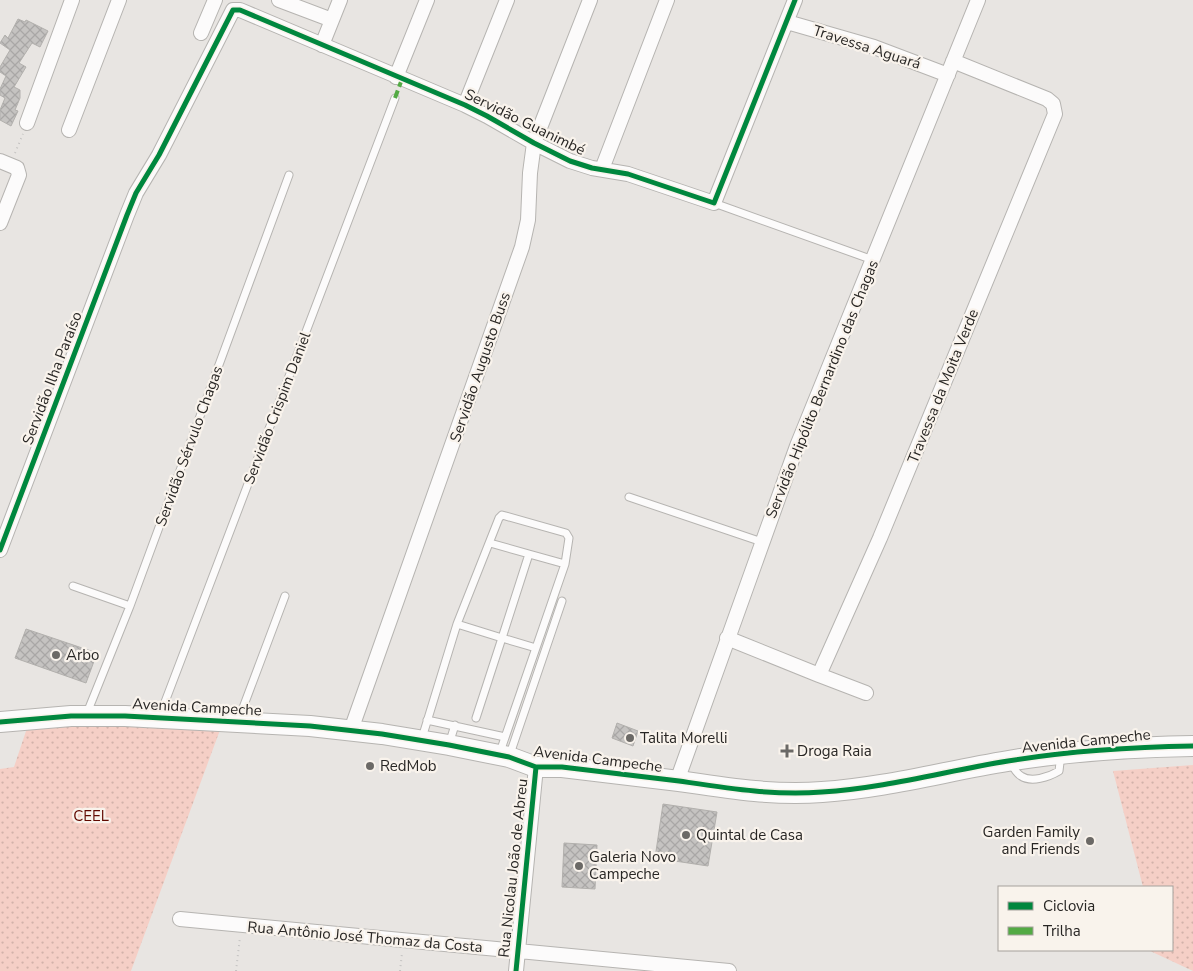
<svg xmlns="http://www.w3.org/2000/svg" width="1193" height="971" font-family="'Nunito Sans',sans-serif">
  <defs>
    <pattern id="grass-dots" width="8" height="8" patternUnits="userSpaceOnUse" patternTransform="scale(1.25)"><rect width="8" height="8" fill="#f5cfc6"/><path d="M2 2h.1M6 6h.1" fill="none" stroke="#d2b2aa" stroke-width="1.8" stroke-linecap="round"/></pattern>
    <pattern id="building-cross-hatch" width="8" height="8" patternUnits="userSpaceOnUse" patternTransform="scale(1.25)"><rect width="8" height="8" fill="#c5c3c1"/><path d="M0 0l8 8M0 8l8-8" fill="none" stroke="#a9a7a6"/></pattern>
  </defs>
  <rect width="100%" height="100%" fill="#e8e5e2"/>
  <path fill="url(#grass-dots)" d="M112,724L220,730L131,971H0V769L14,767L28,725Z
    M1193,765V971L1148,950H1172V887H1143L1113,771Z"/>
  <path fill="url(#building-cross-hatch)" stroke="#b2b0ad" d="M18,19L25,22L26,20L48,31L40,47L32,43L19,63L26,67L14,87L20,90V98L15,110L18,111L11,126L0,120V110L5,98L0,95V89L6,76L0,72V67L10,50L0,43L5,35L8,38Z
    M26,629L97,653L86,683L15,658Z
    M617,723L638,731L633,746L612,738Z
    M663,804L717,812L708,866L655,858Z
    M564,843L597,845L595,889L562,887Z"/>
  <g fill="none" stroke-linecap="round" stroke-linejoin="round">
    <defs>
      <path id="service" d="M714,203L873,260
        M629,497L762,542
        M490,543L529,554
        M73,586L130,606
        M457,624L502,638L476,718
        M87,713L130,606L289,175
        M160,715L395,98
        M427,720L505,737
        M238,721L285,596
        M422,738L457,624L499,518L502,515L566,533L569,538L565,564L529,554L502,638L536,648
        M449,744L455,725
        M500,752L565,564
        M510,754L562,601
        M1011,763C1013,767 1016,773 1021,776C1031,783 1049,777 1059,771L1061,754"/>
      <path id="minor" d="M279,0L332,20
        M787,22L874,47L948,75
        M201,33L215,0
        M322,45L340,0
        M396,77L427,0
        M465,105L507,0
        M27,123L72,0
        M69,130L119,0
        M0,161L17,168L19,175L0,223
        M602,169L667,0
        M0,550L127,215L136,193L159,155L233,10H240L465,105L487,116L534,143L570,161L592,168L628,174L714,203L795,0
        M727,638L819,675L880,538L1055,114L1053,104L1047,99L953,61
        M819,675L866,693
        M351,730L522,247L528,220L530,173L534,143L590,0
        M677,781L797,446L978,0
        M180,919L729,971
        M516,971L536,767"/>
      <path id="secondary" d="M0,722L71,716H125L310,726L382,734L449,745L509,757L536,767H562C601,772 640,776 679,781C726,788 774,796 822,792C885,788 946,771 1008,761C1069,751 1131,747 1193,746"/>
    </defs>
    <use href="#service" stroke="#b6b4b1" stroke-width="9"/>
    <use href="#minor" stroke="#b6b4b1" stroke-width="16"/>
    <use href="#secondary" stroke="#b6b4b1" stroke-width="22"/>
    <path stroke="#c4c3c2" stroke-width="2" stroke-dasharray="1 4" stroke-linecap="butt" d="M15,153L23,134
      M236,971L240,937
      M400,971L402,953"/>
    <use href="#service" stroke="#fcfbfb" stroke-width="7"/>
    <use href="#minor" stroke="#fcfbfb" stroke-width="14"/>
    <use href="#secondary" stroke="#fcfbfb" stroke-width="20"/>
    <path stroke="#53aa44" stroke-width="4" stroke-dasharray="8 4" stroke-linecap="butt" d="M395,98L402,79"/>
    <defs>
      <path id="cycleway" d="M0,550L127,215L136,193L159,155L233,10H240L465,105L487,116L534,143L570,161L592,168L628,174L714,203L795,0
        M0,722L71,716H125L310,726L382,734L449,745L509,757L536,767H562C601,772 640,776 679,781C726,788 774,796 822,792C885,788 946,771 1008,761C1069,751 1131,747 1193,746
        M516,971L536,767"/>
    </defs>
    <use href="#cycleway" stroke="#f9f3ec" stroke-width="8"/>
    <use href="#cycleway" stroke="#00873e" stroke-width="5"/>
  </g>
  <g fill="#6b6966" stroke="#f9f3ec" stroke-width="2">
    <circle cx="56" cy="655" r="5"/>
    <circle cx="630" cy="738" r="5"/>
    <path d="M784.5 743.5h5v5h5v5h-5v5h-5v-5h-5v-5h5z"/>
    <circle cx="370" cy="766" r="5"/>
    <circle cx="686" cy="835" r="5"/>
    <circle cx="1090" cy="841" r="5"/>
    <circle cx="579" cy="866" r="5"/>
  </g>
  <g text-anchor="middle" stroke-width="4.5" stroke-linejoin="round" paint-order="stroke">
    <g font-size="15" fill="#282624" stroke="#f9f3ec">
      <text transform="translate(867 47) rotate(18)" y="5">Travessa Aguará</text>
      <text transform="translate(525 122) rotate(26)" y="5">Servidão Guanimbé</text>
      <text transform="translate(480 367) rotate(-71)" y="5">Servidão Augusto Buss</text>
      <text transform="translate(52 378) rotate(-69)" y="5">Servidão Ilha Paraíso</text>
      <text transform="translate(943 386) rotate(-68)" y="5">Travessa da Moita Verde</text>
      <text transform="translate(822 389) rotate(-68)" y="5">Servidão Hipólito Bernardino das Chagas</text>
      <text transform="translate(277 408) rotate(-69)" y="5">Servidão Crispim Daniel</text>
      <text transform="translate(189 446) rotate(-70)" y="5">Servidão Sérvulo Chagas</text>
      <text transform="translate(197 707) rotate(3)" y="5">Avenida Campeche</text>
      <text transform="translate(1086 741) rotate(-6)" y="5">Avenida Campeche</text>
      <text transform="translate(598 759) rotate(7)" y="5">Avenida Campeche</text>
      <text transform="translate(513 868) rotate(-84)" y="5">Rua Nicolau João de Abreu</text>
      <text transform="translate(365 937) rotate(5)" y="5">Rua Antônio José Thomaz da Costa</text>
    </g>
    <g font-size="15" fill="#282624" stroke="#f9f3ec" text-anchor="start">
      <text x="66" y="660">Arbo</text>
      <text x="640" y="743">Talita Morelli</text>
      <text x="797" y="756">Droga Raia</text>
      <text x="380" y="771">RedMob</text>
      <text x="1080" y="837" text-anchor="end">Garden Family<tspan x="1080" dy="17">and Friends</tspan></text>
      <text x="696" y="840">Quintal de Casa</text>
      <text x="589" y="862">Galeria Novo<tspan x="589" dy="17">Campeche</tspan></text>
    </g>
    <g font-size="15" fill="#610900" stroke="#f9f3ec">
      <text x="91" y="821">CEEL</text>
    </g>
  </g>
  <rect x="998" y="886" width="175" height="65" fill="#f9f3ec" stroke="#a5a19c"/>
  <rect x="1008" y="902" width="25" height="8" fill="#00873e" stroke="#a5a19c"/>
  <text x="1043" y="911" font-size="15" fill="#282624">Ciclovia</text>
  <rect x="1008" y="927" width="25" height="8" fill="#53aa44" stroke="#a5a19c"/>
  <text x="1043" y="936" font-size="15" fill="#282624">Trilha</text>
</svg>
